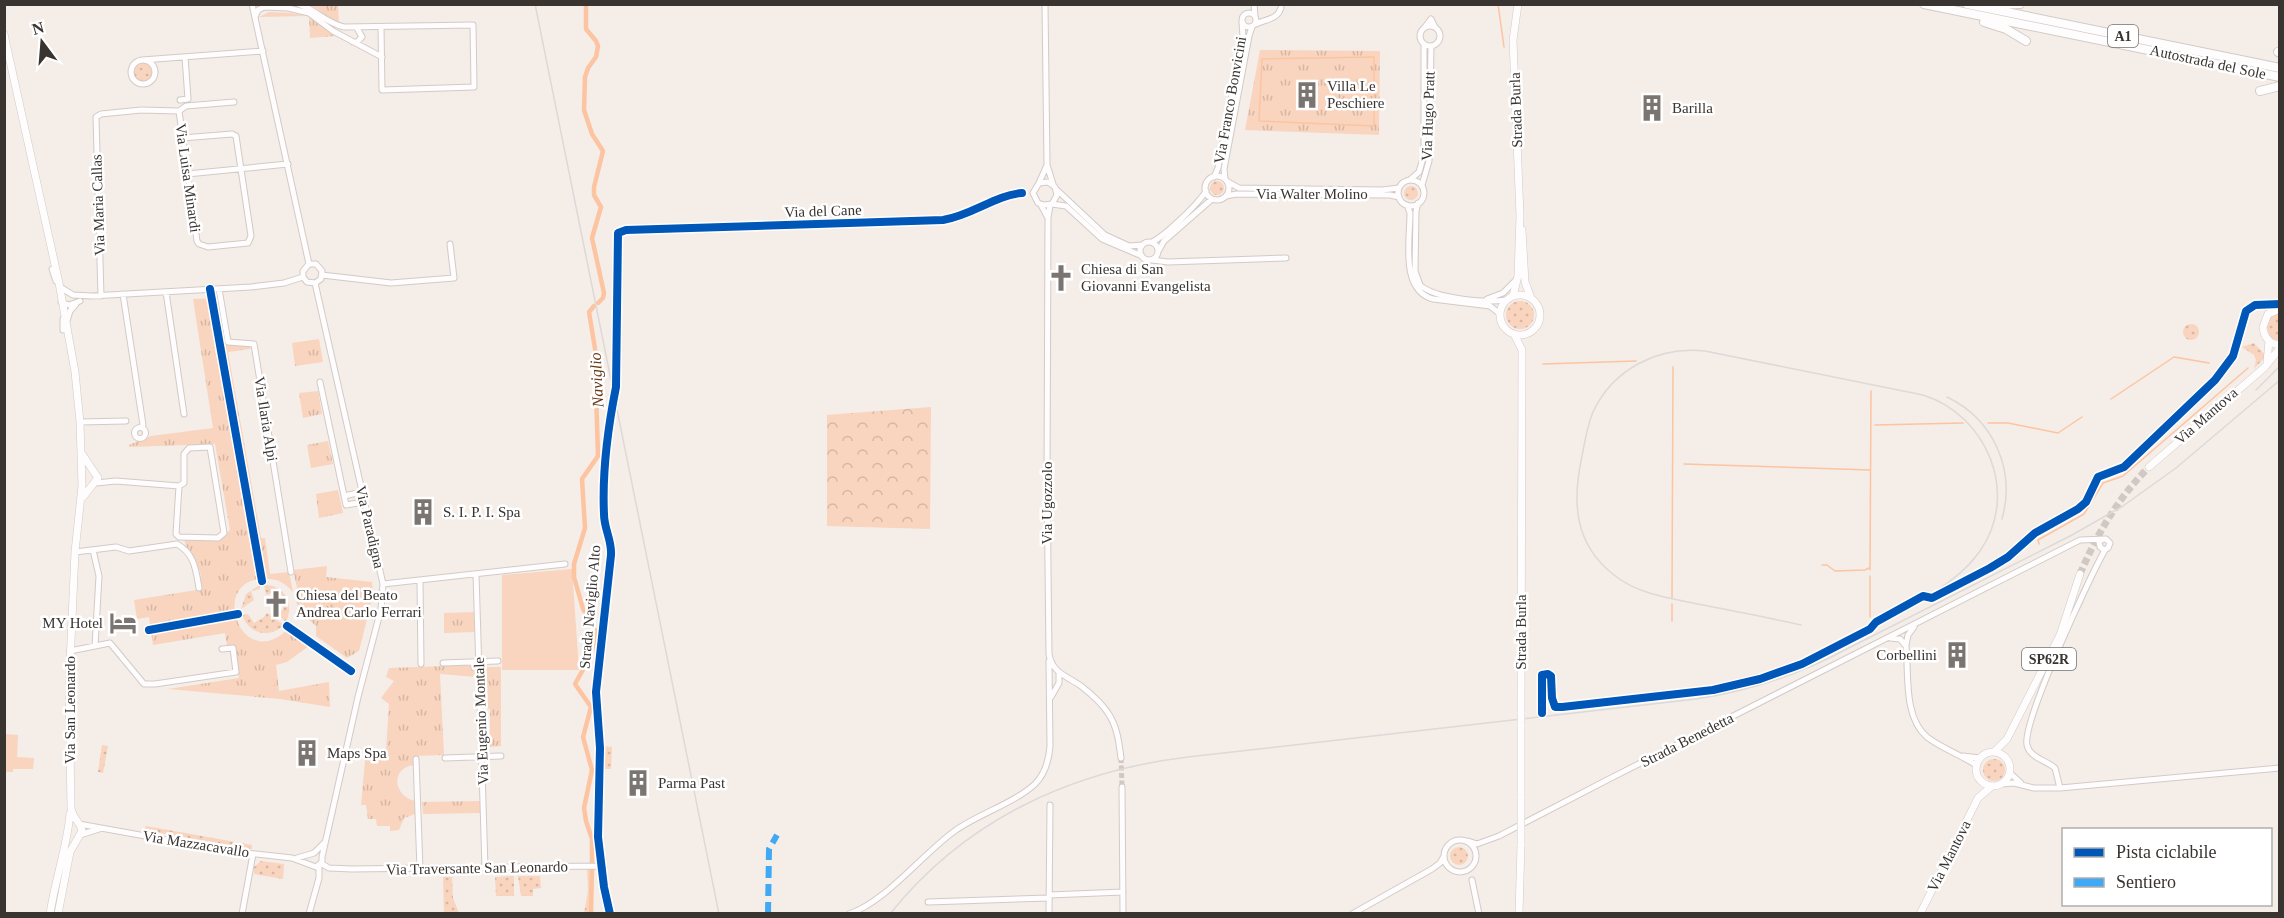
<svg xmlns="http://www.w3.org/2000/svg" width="2284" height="918" font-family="Georgia,serif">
  <defs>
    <pattern id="grass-dots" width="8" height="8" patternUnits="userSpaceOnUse" patternTransform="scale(1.5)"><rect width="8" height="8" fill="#f9d4be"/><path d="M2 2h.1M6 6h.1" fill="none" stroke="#d6b7a4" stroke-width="1.8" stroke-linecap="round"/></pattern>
    <pattern id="forest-crowns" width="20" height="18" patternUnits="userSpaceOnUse" patternTransform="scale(1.5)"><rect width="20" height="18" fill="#f9d4be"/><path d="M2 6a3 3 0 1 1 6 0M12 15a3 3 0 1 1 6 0" fill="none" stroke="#d6b7a4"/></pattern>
    <pattern id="park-tufts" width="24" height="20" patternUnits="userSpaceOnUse" patternTransform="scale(1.5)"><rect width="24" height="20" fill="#f9d4be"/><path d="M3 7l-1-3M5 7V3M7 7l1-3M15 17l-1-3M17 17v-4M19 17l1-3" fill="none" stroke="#d6b7a4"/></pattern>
  </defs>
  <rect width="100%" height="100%" fill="#f5ede8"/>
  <path fill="url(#grass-dots)" d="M133 72a10 10 0 1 1 20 0a10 10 0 1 1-20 0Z
    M1210 188a7 7 0 1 1 14 0a7 7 0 1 1-14 0Z
    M1404 193a7 7 0 1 1 14 0a7 7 0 1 1-14 0Z
    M1506 315a14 14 0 1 1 28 0a14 14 0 1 1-28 0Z
    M2279,313V341L2270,338L2266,324L2270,317Z
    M2183 332a8 8 0 1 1 16 0a8 8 0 1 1-16 0Z
    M2254,343L2266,356L2254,369L2256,360L2254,355L2242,347Z
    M260,585V589L251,591L254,600L241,609L246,594Z
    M264,585C284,585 295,603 286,622L273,611L283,610L284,598L278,597L276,592L266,595Z
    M267,613L284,625C269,639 249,634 242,615L248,614L254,623L264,617Z
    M102,745L108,746L103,773L98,772Z
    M602,746L612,747L611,769H602Z
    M1983 770a11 11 0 1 1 22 0a11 11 0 1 1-22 0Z
    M146,826L252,845V849L143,830Z
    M1450 856a9 9 0 1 1 18 0a9 9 0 1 1-18 0Z
    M261,861L284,864L283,879L254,874V867Z
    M587,868H591L589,913L584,914L588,891Z
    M514,876V896H496L495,877Z
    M518,876H540L541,888L533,889V896H521Z
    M443,877H452L453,898L459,913H444Z"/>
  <path fill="url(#forest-crowns)" d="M931,407L930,529L827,526V415Z"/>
  <path fill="url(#park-tufts)" d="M308,5H338L339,24C327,19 320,8 308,5Z
    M269,12L291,13L306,16L259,17Z
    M309,17L335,36L310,38Z
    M1260,50L1380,51L1379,135L1245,130Z
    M219,298L226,344L252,346L250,349L228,352L261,538H265L270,574L289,572L293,592C283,581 276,578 260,579C209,584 243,675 289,628L309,646L287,662L276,665L279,691L329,682L330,707L280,699L168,689L239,678L234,646H227L225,633L153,645L149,617L137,619L134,600L203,589L200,588L198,577L201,576C199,562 187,553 184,539L218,540L230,530L215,444L129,447V445L151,436L213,428L193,299Z
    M319,339L323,362L295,366L292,343Z
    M318,391L322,414L303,418L299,393Z
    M328,441L333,464L311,468L307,445Z
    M338,490L343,513L319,518L316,494Z
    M327,566L326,577L372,582L373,595L359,651L347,658L316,636V626L301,613L296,602L300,601L293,570Z
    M474,612L475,632L444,633V613Z
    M475,665L477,677L440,674L444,755L414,756V765C390,768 393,796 415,801V814L404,818L399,830L390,831V826H377L376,819H368L366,805H361L366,750L386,752L389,704L381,698L394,681L386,677L389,668Z
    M485,667H501V746L490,747V709H485Z
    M480,801V813L423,814L422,802Z"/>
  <path fill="#f9d4be" d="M572,569L579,670H502V575Z
    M312,581L315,597L305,599L302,583Z
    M340,584L369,590L354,648L324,641Z
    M272,670L275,685L247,690L244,675Z
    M324,686L326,699L301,703L299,691Z
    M5,734L18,735L17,757L34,758L33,769H13V772H5Z"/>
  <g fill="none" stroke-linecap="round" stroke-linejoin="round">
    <path stroke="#fcc4a1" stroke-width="1.5" d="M1498,4L1504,47
      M1374,57V126L1259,121L1262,59Z
      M1543,364L1636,361
      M2111,399L2174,357L2209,363
      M1988,423H2008L2058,433L2082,417
      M1875,425L1963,423
      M1684,464L1870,470
      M2039,544L2038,540L2084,514L2103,483L2123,476L2248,368
      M1822,565H1827L1835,571L1865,570L1869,568
      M1870,570L1871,391
      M1672,598L1673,367
      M1870,617V576
      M1672,621V604"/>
    <path stroke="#fcc4a1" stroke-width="4.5" d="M586,4V29L596,41L598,46L596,57L588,68L585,77L584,110L592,134L603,151L594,187V195L601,207L592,238L604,293L603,298L598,303
      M592,863V839L586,821L584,808L592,770L583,737L591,707L575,684L590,657L594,643L595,630L583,609L574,577V564L585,528L582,479L598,456L596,392L598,367L589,312L594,306
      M591,914L592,868"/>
    <path stroke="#d0c8c3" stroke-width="5" stroke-dasharray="5 2.5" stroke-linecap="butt" d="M1121,758L1122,787"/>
    <path stroke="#d0c8c3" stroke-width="7" stroke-dasharray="7 3.5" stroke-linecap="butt" d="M2080,574C2097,534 2118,498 2149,467"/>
    <defs>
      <path id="minor" d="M252,4L309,264
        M298,4C315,9 326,23 344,27L473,25L474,87L382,90L381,27
        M1045,4L1047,165
        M1254,4L1255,16
        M1242 20a7 7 0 1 1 14 0a7 7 0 1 1-14 0Z
        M255,17L258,10L264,7L288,8L309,13L333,31L382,57
        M1256,24C1266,19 1277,20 1281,8
        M1420 36a10 10 0 1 1 20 0a10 10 0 1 1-20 0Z
        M1425,27L1431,19L1435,27
        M353,42H357L362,37L357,28
        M142,60L263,51
        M131 72a12 12 0 1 1 24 0a12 12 0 1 1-24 0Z
        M180,100L188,99L185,57
        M179,111L197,241L199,244L208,247L248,243L251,236L236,136L232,134L182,138
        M187,174L288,164
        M1205 188a12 12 0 1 1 24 0a12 12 0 1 1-24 0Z
        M1214,177L1218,168L1243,37L1242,22
        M1225,179L1224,169L1249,36L1252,27
        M1411,179L1419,172L1424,155V45
        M1398 193a13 13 0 1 1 26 0a13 13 0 1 1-26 0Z
        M1228,182L1239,188L1382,190L1399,188
        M1039,183L1047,165L1053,184
        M1422,185L1429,161L1431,46
        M1057,190L1105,235L1129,246L1142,245
        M1226,196L1237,194L1390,195L1399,197
        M1418,203L1416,211L1415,271L1420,285C1435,299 1486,303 1507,300
        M1052,204L1057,195L1055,187L1048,182L1039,183L1033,193L1038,203L1044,205L1052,204L1066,206L1102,239L1142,256
        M1041,205L1048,218L1050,205
        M1407,205L1410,213C1410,240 1400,290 1433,299L1490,306L1500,314
        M1048,218L1047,480L1049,654C1052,673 1067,676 1081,686C1090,693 1101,702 1108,713C1117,726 1119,742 1121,758
        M1140 251a9 9 0 1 1 18 0a9 9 0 1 1-18 0Z
        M1152,242C1165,236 1198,204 1206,191
        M1159,250L1164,241L1212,199
        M1152,260L1168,262L1286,258
        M309,264H316L322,271L321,279L315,283
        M309,264L303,271V277L307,282L315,283
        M52,269L56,281
        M322,275L391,283L454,278L450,244
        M60,287L73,295L91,296L251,287L284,283L303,277
        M219,289L228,342L254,344L291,572
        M166,292L184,414
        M123,294L143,425L141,427
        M101,296L96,117L101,114L141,110L179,111L186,106L234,102
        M1487,299L1503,293L1516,280
        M61,302L69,305L80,301
        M67,321L70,311L76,304
        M63,330V319
        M320,382L346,505L364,502
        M80,422L126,421
        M134.5 433a5.5 5.5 0 1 1 11 0a5.5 5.5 0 1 1-11 0Z
        M210,447L224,533L218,538L179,537L176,534L179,486L184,483V454L189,448Z
        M96,483L116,481L179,486
        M344,496L362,492
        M93,550L99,576L95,646
        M75,552L116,547L129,551L177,544C195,554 196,571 199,588
        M476,574L485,868
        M420,581L421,664
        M383,584L565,564
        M1890,638L1900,639L1906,646C1909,673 1903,717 1927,737C1941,748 1961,755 1976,765
        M1906,645L1908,635L1914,627
        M70,651L110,643L144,684H155L236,672L233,648L222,649
        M443,663L498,661
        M1051,697L1059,683V673
        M1963,756L1980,758
        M445,758L501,756
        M416,759L420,869
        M2010,773L2021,783
        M2001,784L2014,783L2034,788H2060L2280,768
        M1122,787L1123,914
        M2060,788L2055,768C2046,760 2030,758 2027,745C2022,722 2090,576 2105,550
        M79,824L228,851L292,858L316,867L322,862V857L358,697L381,609L383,584L315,283
        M80,835L99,829
        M1444 856a16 16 0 1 1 32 0a16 16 0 1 1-32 0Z
        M1468,841L1477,844L1499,836L1609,779L2080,540L2106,539L2110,543L2108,548L2104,550L2100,547L2099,542L2102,540
        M297,858L314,853L324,843
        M322,864L329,868L352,869L601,866
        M1472,880L1479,914
        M1049,895L1123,892
        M928,902L1049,898
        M242,914L253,854
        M309,914L319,878V866
        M610,914L604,887L598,837L600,748L596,692L611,555C612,540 604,529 604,514C602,472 608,427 616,387L618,233L626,230L943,220C973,215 995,195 1022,193
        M849,914C886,902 923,853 956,830C979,814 1016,802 1035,784C1045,774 1049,759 1050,746L1049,661
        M1049,914L1050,805
        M1352,914L1432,869L1440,863L1444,856"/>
      <path id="major" d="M4,34L59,283L75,372L80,422L82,486L75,552L69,686L71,808C73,820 81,822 82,831L70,852L58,914
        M1522,230L1525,282L1531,298
        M1500 315a20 20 0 1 1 40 0a20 20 0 1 1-40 0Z
        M1513,296L1518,276L1520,216L1513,40L1518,4
        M2280,309L2268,314L2263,327C2264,338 2270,344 2280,345
        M1514,334L1522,350L1521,714
        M2267,362L2269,341
        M82,454L98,478L83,497
        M2149,467L2265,367L2280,348
        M1995,751L2007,739L2060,635L2080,574
        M1976 769a17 17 0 1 1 34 0a17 17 0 1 1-34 0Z
        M1521,798V725
        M50,914C55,880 67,847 70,814
        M1519,914L1521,844
        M1920,914L1978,798L1992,786"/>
      <path id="highway" d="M1924,4L2280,77
        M1967,4L2280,68
        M1993,5L2020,4
        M1984,22L2006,29L2026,41
        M2278,52L2280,53
        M2260,91L2280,86"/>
    </defs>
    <use href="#minor" stroke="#d1cbc7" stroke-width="7"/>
    <use href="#major" stroke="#d1cbc7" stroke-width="8"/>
    <use href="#highway" stroke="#d1cbc7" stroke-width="10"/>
    <use href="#minor" stroke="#fefcfc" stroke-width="5"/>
    <use href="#major" stroke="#fefcfc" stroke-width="7"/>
    <use href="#highway" stroke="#fefcfc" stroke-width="8"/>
    <path stroke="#dcd9d8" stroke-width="1.5" d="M535,4L719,914
      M2256,390L2280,366
      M1947,397C1993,419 2016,469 2002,519
      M1801,625C1770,618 1739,612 1708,606C1676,599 1640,596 1614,575C1574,544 1572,502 1582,456C1585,441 1587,426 1593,412C1613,369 1658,346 1705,351L1923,395C1987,415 2020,494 1980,551C1962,577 1934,592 1909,609
      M890,914C965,820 1071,771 1188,757L1696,699C1743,692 1786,679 1829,658L2072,535L2123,506L2176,468L2280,380"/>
    <defs>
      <path id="major-bridge" d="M1521,725V714
        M1521,844V798"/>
    </defs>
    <use href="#major-bridge" stroke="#d1cbc7" stroke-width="8" stroke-linecap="butt"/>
    <use href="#major-bridge" stroke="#fefcfc" stroke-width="7"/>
    <path stroke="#3fa9f5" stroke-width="6" stroke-dasharray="12 6" stroke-linecap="butt" d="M768,914L769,849L777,835"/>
    <defs>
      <path id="cycleway" d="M210,289L262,581
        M287,626L351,671
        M149,630L238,614
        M1542,713V675L1548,674L1551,676L1552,698L1555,707H1562L1713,690L1760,679L1802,664L1870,629L1876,622L1923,596L1932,598L1990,568L2008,557L2035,533L2078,509L2086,502L2098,477L2124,467L2215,380L2233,356L2246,311L2255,305L2280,304
        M610,914L604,887L598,837L600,748L596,692L611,555C612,540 604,529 604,514C602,472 608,427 616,387L618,233L626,230L943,220C973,215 995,195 1022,193"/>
    </defs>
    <use href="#cycleway" stroke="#fff" stroke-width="11"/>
    <use href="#cycleway" stroke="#0057b8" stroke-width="8"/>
  </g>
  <defs>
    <symbol id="building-bare" viewBox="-9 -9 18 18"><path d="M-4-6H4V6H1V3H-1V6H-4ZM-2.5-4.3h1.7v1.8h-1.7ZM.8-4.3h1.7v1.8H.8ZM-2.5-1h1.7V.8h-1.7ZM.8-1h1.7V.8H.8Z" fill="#7b7571" stroke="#fff" stroke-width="2.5" paint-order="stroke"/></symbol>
    <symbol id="church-bare" viewBox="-9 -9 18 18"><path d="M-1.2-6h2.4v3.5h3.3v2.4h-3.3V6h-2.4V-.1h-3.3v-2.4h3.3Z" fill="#7b7571" stroke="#fff" stroke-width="2.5" paint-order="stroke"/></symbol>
    <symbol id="hotel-bare" viewBox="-9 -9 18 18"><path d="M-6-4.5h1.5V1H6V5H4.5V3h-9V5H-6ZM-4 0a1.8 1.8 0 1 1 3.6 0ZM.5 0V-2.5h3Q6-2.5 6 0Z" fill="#7b7571" stroke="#fff" stroke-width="2.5" paint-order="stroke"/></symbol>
  </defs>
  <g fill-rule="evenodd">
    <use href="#building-bare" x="1288" y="76" width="38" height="38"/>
    <use href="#building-bare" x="1633" y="89" width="38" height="38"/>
    <use href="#church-bare" x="1042" y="259" width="38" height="38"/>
    <use href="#building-bare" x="404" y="493" width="38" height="38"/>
    <use href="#church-bare" x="257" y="585" width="38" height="38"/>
    <use href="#hotel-bare" x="104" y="604" width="38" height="38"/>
    <use href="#building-bare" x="1938" y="636" width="38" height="38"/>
    <use href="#building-bare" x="288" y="734" width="38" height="38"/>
    <use href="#building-bare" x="619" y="764" width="38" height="38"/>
  </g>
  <g text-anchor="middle" stroke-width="5" stroke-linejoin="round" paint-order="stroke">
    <g fill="#fff" stroke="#75716f" stroke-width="1.5">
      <rect x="2108" y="25" width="30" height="22" rx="4.5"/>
      <rect x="2022" y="648" width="54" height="22" rx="4.5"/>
    </g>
    <g font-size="14" font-weight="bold" fill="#3a3431">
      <text x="2123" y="41">A1</text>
      <text x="2049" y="664">SP62R</text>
    </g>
    <g font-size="15" fill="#3a3431" stroke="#fff">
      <text transform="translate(2208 62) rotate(12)" y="5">Autostrada del Sole</text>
      <text transform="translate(1230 100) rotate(-80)" y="5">Via Franco Bonvicini</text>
      <text transform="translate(1516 110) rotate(-92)" y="5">Strada Burla</text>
      <text transform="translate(1428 116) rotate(-88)" y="5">Via Hugo Pratt</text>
      <text transform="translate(188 178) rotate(82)" y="5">Via Luisa Minardi</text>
      <text x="1312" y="199">Via Walter Molino</text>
      <text transform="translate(98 205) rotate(-92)" y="5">Via Maria Callas</text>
      <text transform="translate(823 211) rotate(-2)" y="5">Via del Cane</text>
      <text transform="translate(2206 416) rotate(-41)" y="5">Via Mantova</text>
      <text transform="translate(266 419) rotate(81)" y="5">Via Ilaria Alpi</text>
      <text transform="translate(1047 503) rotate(-90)" y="5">Via Ugozzolo</text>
      <text transform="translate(370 527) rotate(77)" y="5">Via Paradigna</text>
      <text transform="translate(590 607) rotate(-85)" y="5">Strada Naviglio Alto</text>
      <text transform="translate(1521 632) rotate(-90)" y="5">Strada Burla</text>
      <text transform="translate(70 710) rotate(-90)" y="5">Via San Leonardo</text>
      <text transform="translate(481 721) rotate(-92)" y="5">Via Eugenio Montale</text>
      <text transform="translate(1687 740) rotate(-27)" y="5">Strada Benedetta</text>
      <text transform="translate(196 844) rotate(9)" y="5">Via Mazzacavallo</text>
      <text transform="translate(1949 856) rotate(-63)" y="5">Via Mantova</text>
      <text transform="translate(477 868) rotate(-1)" y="5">Via Traversante San Leonardo</text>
    </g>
    <g font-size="15" fill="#3a3431" stroke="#fff" text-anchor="start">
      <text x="1327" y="91">Villa Le<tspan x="1327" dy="17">Peschiere</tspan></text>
      <text x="1672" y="113">Barilla</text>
      <text x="1081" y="274">Chiesa di San<tspan x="1081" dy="17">Giovanni Evangelista</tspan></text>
      <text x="443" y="517">S. I. P. I. Spa</text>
      <text x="296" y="600">Chiesa del Beato<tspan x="296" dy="17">Andrea Carlo Ferrari</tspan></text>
      <text x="103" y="628" text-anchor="end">MY Hotel</text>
      <text x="1937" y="660" text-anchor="end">Corbellini</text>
      <text x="327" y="758">Maps Spa</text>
      <text x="658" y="788">Parma Past</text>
    </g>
    <g font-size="16" font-style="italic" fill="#683714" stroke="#fff">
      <text transform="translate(596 380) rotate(-93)" y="6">Naviglio</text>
    </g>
  </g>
  <rect width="2284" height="918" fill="none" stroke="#3a3431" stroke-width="12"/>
  <rect x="2062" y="828" width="210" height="78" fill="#ffffff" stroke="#b0aead" stroke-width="1.5"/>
  <rect x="2074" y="848" width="30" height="9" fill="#0057b8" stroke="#b0aead" stroke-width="1.5"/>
  <text x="2116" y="858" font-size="18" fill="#3a3431">Pista ciclabile</text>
  <rect x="2074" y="878" width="30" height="9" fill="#3fa9f5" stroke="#b0aead" stroke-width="1.5"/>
  <text x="2116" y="888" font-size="18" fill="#3a3431">Sentiero</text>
  <g transform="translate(42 42) rotate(344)" stroke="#ffffff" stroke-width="4.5" paint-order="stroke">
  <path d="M0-4.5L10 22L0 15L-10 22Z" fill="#3a3431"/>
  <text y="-9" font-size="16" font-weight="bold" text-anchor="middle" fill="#3a3431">N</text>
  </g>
</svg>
